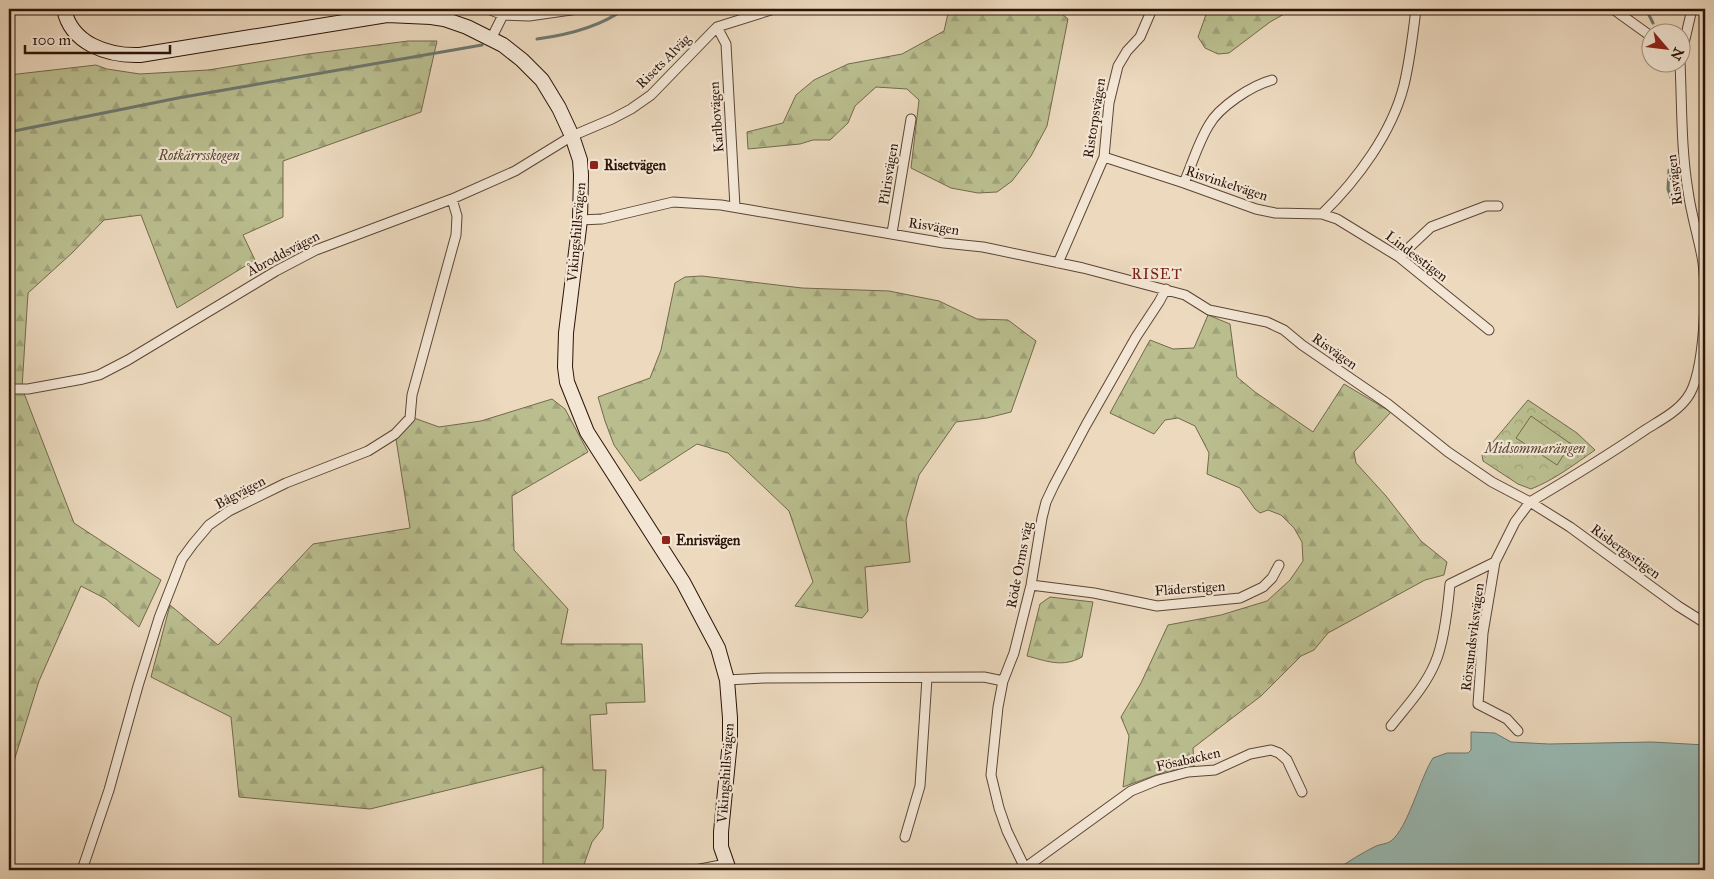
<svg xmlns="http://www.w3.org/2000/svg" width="1714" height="879" font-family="'IM FELL Great Primer',serif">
  <defs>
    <pattern id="forest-firs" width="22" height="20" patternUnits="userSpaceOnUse" patternTransform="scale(1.25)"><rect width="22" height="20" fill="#babe8f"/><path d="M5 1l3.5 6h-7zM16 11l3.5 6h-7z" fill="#a0a27a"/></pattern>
    <pattern id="park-crowns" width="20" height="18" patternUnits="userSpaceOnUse" patternTransform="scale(1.25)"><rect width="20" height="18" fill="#babe8f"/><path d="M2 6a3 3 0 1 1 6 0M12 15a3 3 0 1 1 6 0" fill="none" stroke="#a0a27a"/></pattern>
  </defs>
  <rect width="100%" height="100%" fill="#ecd9be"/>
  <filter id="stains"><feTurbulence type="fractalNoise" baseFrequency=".004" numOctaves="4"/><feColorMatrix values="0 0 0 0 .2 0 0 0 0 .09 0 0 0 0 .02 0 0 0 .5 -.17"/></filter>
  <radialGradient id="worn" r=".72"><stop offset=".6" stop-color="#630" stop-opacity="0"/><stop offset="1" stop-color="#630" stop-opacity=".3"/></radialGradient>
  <path fill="url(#forest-firs)" stroke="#73694b" d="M949,9H1056L1068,19L1047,126L1031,156L1012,181L997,192L978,193L951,188L911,168L919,100L907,89L876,87L855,106L848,123L830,140H813L800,144L748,149L747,132L783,123L796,95L814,80L848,64L902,54L944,31Z
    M1208,9H1293L1270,22L1229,53L1218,54L1205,48L1198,37Z
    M408,41H437L421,112L283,161V217L243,235L255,260L177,308L141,215L104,220L72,253L28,293L22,388L74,523L161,580L139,627L106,599L81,586L39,681L9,777V75L96,65L107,69L140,74L208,70L308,54Z
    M702,276L802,288L889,291L939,301L977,319L1008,320L1036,341L1011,412L987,418L956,422L919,475L906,520L910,562L865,567L868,611L862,618L795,606L813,582L789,511L728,453L697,444L640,481L614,445L605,421L598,397L650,378L661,350L675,283L685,277Z
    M1208,315L1230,324L1237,377L1255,392L1313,432L1344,384L1391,412L1354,452L1356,463L1386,496L1421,541L1447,562L1444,575L1425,580L1328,633L1314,650L1301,656L1261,696L1193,748L1194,767L1167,771L1123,787L1129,736L1121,717L1141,683L1168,625L1221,615L1267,601L1290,580L1303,561L1302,542L1294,528L1281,515L1268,510L1260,513L1255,509L1240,488L1207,474L1209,453L1195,426L1178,418L1165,420L1154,434L1110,413L1150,340L1173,349L1194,348Z
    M552,399L565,409L588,452L512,496L514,550L568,609L561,644H642L645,702L606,703L607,714L590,715L593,770H606L603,828L592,842L582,870H543V767L370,809L239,797L231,717L151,677L170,605L218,645L313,544L410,528L396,439L414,418L439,427L481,421Z
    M1050,597L1093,602L1082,657C1062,668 1047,661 1027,656L1040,604Z"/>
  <path fill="url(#park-crowns)" stroke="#73694b" d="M1528,400L1577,433L1595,450C1575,464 1554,480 1531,489L1518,484L1483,461L1482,455Z"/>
  <path fill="#babe8f" stroke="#73694b" d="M1531,416L1571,444L1557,465L1516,438Z"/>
  <path fill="#99bab4" stroke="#6d786f" d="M1471,732L1495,733L1511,742L1549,744L1652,742L1705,745V870H1336C1349,861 1362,853 1376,846C1381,844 1387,844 1391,841C1408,828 1420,778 1433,758L1447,753H1468L1471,750Z"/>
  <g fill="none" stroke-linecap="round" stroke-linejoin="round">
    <path stroke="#6d786f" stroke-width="3" d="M1646,9L1653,23
      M537,39C567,35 600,27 624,9
      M9,132L178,98L482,45
      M1669,170L1668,189L1671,198"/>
    <defs>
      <path id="street" d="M488,9L503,15L491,39
        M1613,9L1652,37
        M503,15L529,16L578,9
        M717,27L726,44L735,207
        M1682,52L1692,9
        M1104,157L1184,183L1256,209L1275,213L1322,214C1357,180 1392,133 1404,85C1410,60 1413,34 1416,9
        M1184,183C1192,164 1198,143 1209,125C1219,107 1252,85 1272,80
        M1322,214L1337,219L1399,257L1489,330
        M580,220L602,219L673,202L721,205L944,243L983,247L1083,268L1185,295L1209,310L1267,322L1284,330L1302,345L1388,404L1448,452L1492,482L1530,502C1569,479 1607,456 1645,430C1659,421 1677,412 1687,398C1705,375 1708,286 1702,257C1698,235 1691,214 1688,191C1681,149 1682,105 1680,62
        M892,233L911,119
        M1399,257L1431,227L1486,206H1498
        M1058,263L1104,157L1109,103L1118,66L1127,51L1140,37L1152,9
        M9,389H28L83,379L99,375L128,360L276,271L316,250L452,199L515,171L572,136L612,119L631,109L651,95L717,27L774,9
        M1031,585L1094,593L1157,606L1240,598L1263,587L1272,578L1279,565
        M727,680L765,678L984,677L1003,681
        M1391,726C1406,707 1425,687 1435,663C1444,643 1448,606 1450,584L1495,562
        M1518,731L1507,719L1478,704L1483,633L1495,562L1515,522L1530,502L1570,527L1678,606L1705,623
        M905,837L920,786L927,678
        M1025,868L1007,831L999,808L991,775L998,707L1003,681L1014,653L1031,585L1042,518L1046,502L1054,485L1086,425L1136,337L1159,302L1166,289
        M82,870L109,790L138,686L159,618L182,559L193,544L209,525L229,511L286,483L368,451L395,434L410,418L412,395L456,235L457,216L452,199
        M695,870L726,864
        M1022,870L1131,791L1158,780L1188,772L1215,770L1250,754L1271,750L1279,753L1287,760L1302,792"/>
      <path id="secondary" d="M64,9C71,44 108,56 140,55L387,15L431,17L444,19L467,27L503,45L522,60L542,80L559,108L572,136L580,160L581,175L580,220L566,333L565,367L567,382L587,432L683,582L718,648L727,680L730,718V741L721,832V847L729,870"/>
    </defs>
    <use href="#street" stroke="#5c4535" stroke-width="11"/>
    <use href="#secondary" stroke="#2c1407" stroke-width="16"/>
    <use href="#street" stroke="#f3e6d5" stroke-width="9"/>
    <use href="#secondary" stroke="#f3e6d5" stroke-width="14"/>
  </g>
  <g fill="#8f2418" stroke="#f3e6d5" stroke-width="2">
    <rect x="589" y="160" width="10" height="10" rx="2.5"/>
    <rect x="661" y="535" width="10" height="10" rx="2.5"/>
  </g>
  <g text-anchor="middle" stroke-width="4.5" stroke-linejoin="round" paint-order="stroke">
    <g font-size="14" fill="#2c1407" stroke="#f3e6d5">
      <text transform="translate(663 61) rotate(-45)" y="5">Risets Alväg</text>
      <text transform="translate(716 117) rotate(-94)" y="5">Karlbovägen</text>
      <text transform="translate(1094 118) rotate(-81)" y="5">Ristorpsvägen</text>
      <text transform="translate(888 174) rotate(-81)" y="5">Pilrisvägen</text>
      <text transform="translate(1674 180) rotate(-97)" y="5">Risvägen</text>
      <text transform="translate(1227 183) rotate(18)" y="5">Risvinkelvägen</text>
      <text transform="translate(934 226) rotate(9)" y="5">Risvägen</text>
      <text transform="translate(576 232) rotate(-85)" y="5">Vikingshillsvägen</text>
      <text transform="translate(283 253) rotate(-28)" y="5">Åbroddsvägen</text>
      <text transform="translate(1417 256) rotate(37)" y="5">Lindesstigen</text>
      <text transform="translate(1335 351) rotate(35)" y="5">Risvägen</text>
      <text transform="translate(240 492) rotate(-28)" y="5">Bågvägen</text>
      <text transform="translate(1626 551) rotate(36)" y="5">Risbergsstigen</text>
      <text transform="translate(1019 565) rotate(-79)" y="5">Röde Orms väg</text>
      <text transform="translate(1190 588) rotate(-4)" y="5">Fläderstigen</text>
      <text transform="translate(1472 637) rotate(-83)" y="5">Rörsundsviksvägen</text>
      <text transform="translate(1188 759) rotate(-13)" y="5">Fösabacken</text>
      <text transform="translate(725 773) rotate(-86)" y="5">Vikingshillsvägen</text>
    </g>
    <g font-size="14" font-style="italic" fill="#574730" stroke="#f3e6d5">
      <text x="199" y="160">Rotkärrsskogen</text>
      <text x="1535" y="453">Midsommarängen</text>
    </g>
    <g font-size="14" font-weight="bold" fill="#2c1407" stroke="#f3e6d5" text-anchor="start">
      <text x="604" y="170">Risetvägen</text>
      <text x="676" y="545">Enrisvägen</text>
    </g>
    <g font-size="15" letter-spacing="1" fill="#7a1f14" stroke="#f3e6d5">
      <text x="1157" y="279">RISET</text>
    </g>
  </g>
  <rect width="1714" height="879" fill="none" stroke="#ecd9be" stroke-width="30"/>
  <rect x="10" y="10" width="1694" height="859" fill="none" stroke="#2c1407" stroke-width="2.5"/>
  <rect x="15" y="15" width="1684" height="849" fill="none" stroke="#2c1407"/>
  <g transform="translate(1666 48) rotate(118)"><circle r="24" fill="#f3e6d5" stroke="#a39283"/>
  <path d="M0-4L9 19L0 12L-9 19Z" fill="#8f2418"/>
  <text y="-8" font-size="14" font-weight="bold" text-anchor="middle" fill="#2c1407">N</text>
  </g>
  <path d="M25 45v8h145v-8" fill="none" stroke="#2c1407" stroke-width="2.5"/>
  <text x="32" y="45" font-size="15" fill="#2c1407" stroke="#f3e6d5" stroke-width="4" paint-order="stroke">100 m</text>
  <rect width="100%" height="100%" filter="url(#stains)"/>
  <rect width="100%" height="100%" fill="url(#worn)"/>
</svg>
